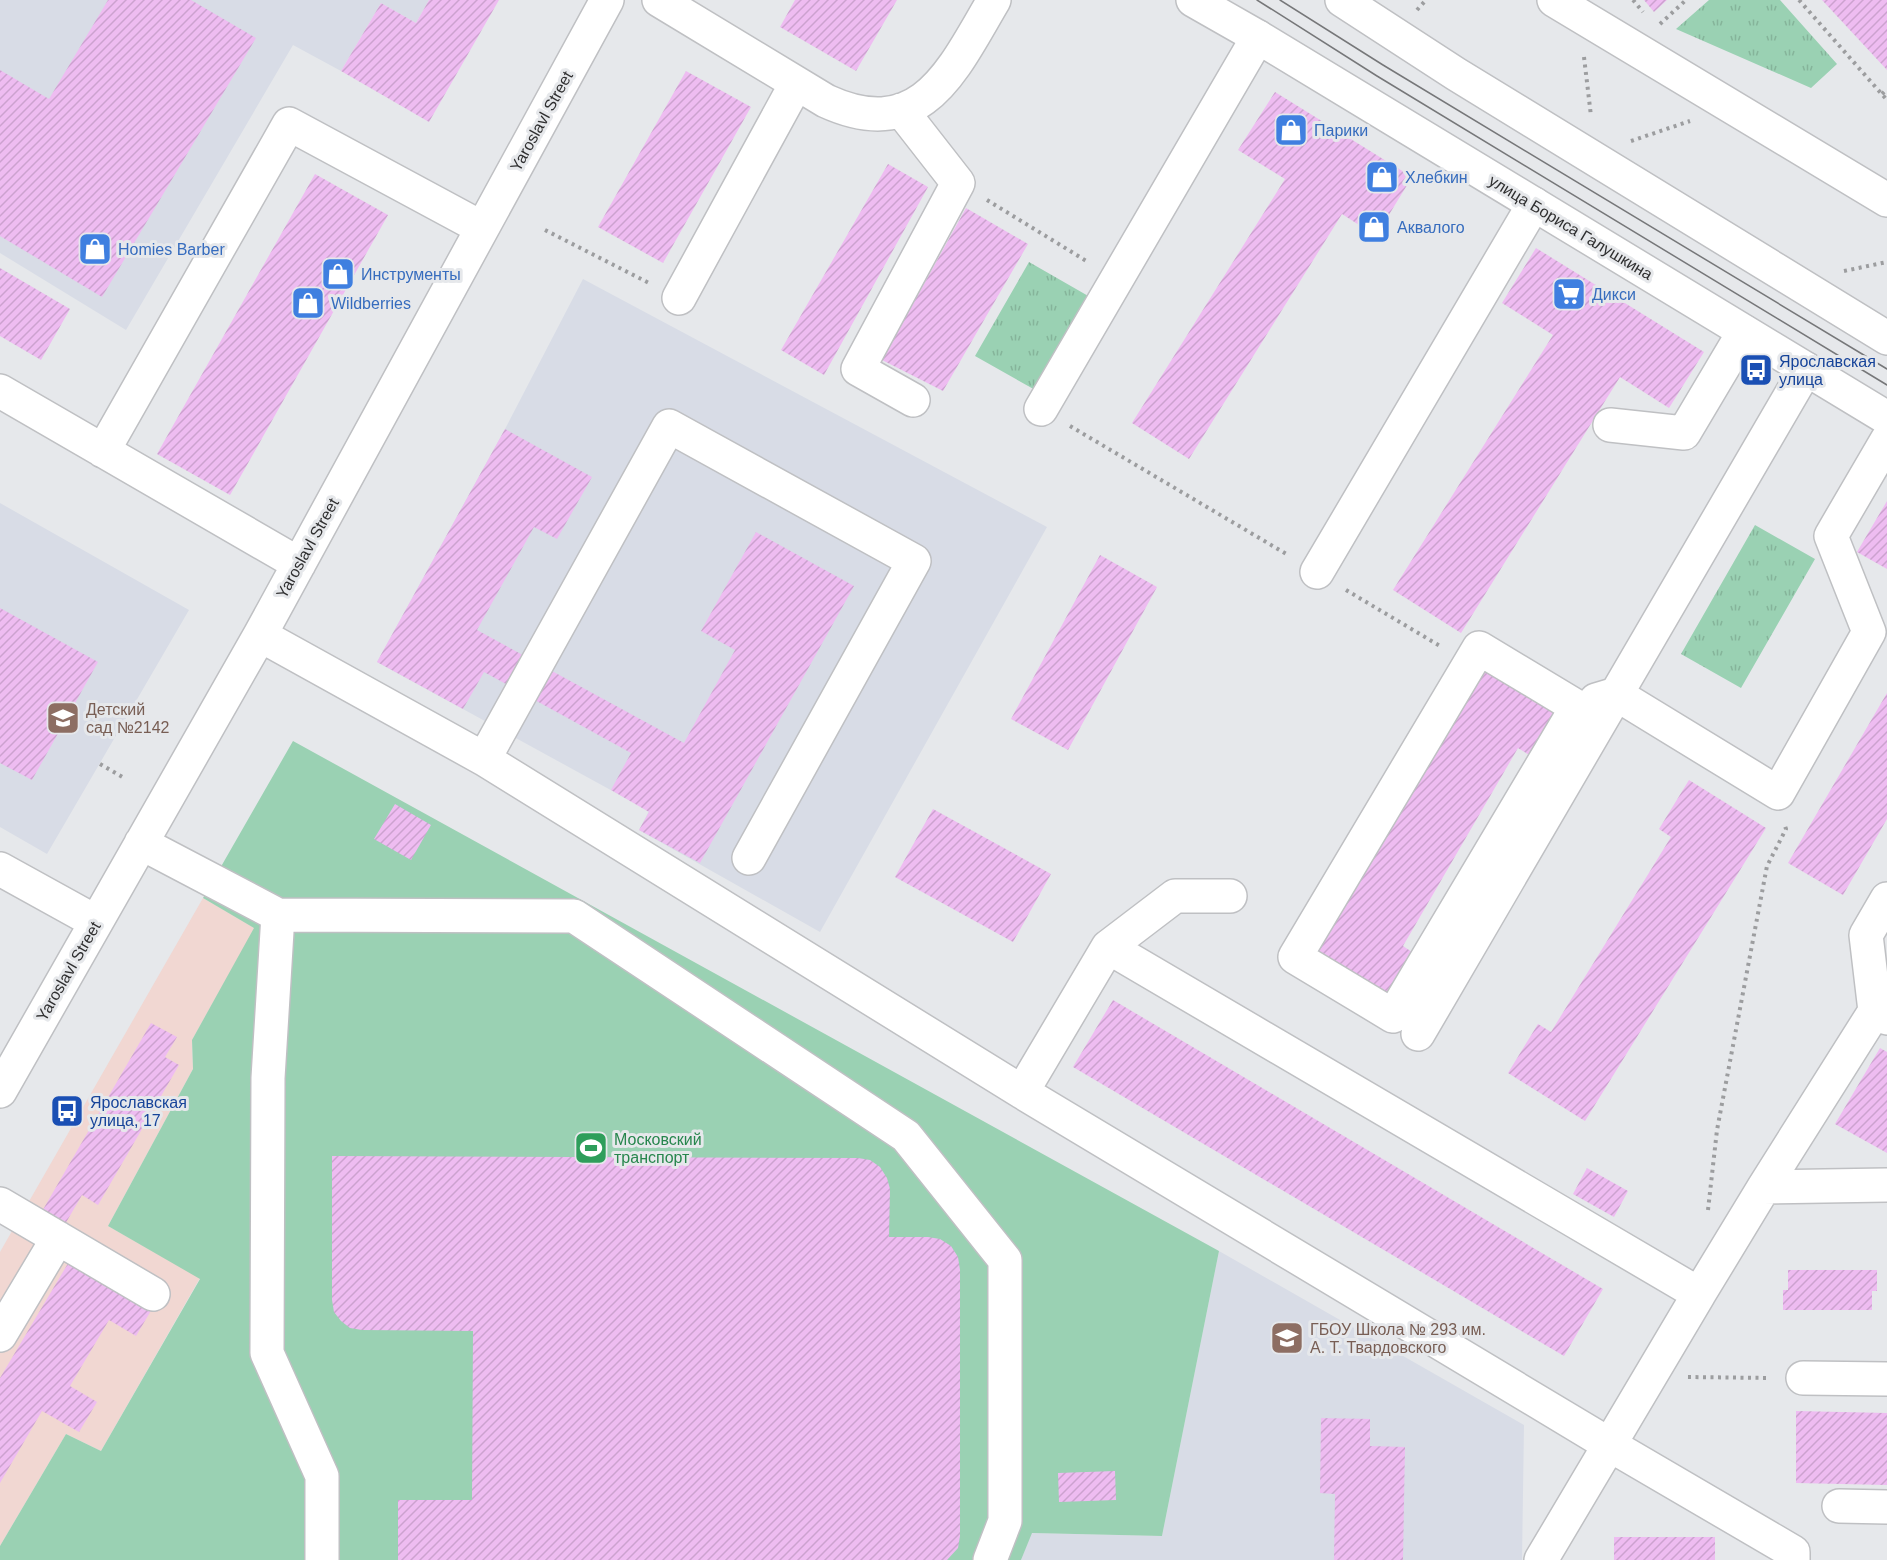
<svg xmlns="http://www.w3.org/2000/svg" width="1887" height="1560" font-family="Helvetica,sans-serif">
  <defs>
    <pattern id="grass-tufts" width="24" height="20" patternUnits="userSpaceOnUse" patternTransform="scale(1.5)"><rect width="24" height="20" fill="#9ad1b3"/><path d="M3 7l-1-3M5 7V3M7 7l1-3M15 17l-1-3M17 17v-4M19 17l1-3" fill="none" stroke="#85b49a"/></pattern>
    <pattern id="building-hatch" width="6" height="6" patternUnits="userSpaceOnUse" patternTransform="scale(1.5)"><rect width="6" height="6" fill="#eebcf1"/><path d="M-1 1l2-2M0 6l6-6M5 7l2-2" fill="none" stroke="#cca2cf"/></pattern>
  </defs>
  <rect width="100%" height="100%" fill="#e6e8eb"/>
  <path fill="#f1d7d2" d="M203,898L255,928L192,1040L193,1069L108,1226L200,1278L101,1451L66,1434L0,1546V1252Z"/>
  <path fill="#d8dce6" d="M0,0H429L416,23L381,3L341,71L293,45L126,330L0,253Z
    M583,279L1047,527L820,932L639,830L649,811L377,662L505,429Z
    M0,503L189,610L47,854L0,827Z
    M1219,1251L1524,1425L1522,1560H1021L1031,1533L1162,1536Z"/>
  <path fill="url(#grass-tufts)" d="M1709,0H1780L1837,64L1811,88L1676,29Z
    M1029,262L1090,297L1037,391L975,356Z
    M1755,525L1815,559L1741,688L1681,654Z"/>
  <path fill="#9ad1b3" d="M293,741L1219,1251L1162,1536L1032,1533L1021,1560H0V1546L66,1434L101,1451L200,1279L108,1226L193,1069L192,1040L254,928L203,898Z"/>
  <path fill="url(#building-hatch)" d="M108,0H191L256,38L102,297L0,236V70L49,99Z
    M429,0H499L429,122L341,71L381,3L416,23Z
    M795,0H897L856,71L780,27Z
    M1644,0H1667L1654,12Z
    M1822,0H1887V70Z
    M686,71L751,107L663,263L598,227Z
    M1275,92L1412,177L1376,236L1342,214L1189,459L1132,423L1285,179L1238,150Z
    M888,164L928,187L824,375L781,350Z
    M315,174L388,215L230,495L157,454Z
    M966,208L1028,244L943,391L882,360Z
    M1536,248L1704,352L1669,408L1620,377L1461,633L1393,590L1553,335L1502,303Z
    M0,268L70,309L41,360L0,336Z
    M505,429L592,477L557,539L534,527L477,630L684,743L735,650L701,631L756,532L854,586L700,863L639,830L649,812L611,790L631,753L484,672L463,709L377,662Z
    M1887,501V569L1857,552Z
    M1100,555L1157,587L1068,750L1011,719Z
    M0,608L98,662L32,780L0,763Z
    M1483,659L1568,707L1537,760L1518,748L1403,946L1412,952L1386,998L1311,955Z
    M1887,693V819L1843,895L1788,863Z
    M1689,780L1766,828L1585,1121L1508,1073L1538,1024L1551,1032L1671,837L1659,829Z
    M395,804L431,825L411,860L374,839Z
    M933,809L1051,874L1013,942L895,877Z
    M1113,1000L1603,1289L1564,1356L1073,1067Z
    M151,1023L177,1037L165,1057L179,1065L98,1205L82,1195L64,1226L41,1213Z
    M1880,1048L1887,1052V1153L1835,1124Z
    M332,1156L858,1158L870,1160L880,1167L887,1178L890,1189L889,1237H928L940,1239L951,1246L958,1257L960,1270V1536L958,1548L947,1560H398V1500H472L473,1331L362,1330L350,1328L341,1321L334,1312L332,1300Z
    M1587,1168L1628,1191L1614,1217L1573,1194Z
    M70,1260L152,1309L136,1336L109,1320L70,1386L97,1402L79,1432L42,1411L0,1483V1378Z
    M1788,1270H1877V1291H1872V1310H1783V1290H1788Z
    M1796,1411L1887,1413V1485L1796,1483Z
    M1321,1418L1370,1419V1446L1405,1447L1403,1560H1334L1335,1494L1320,1493Z
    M1115,1471L1116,1500L1059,1502L1058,1473Z
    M1614,1537H1715V1560H1614Z"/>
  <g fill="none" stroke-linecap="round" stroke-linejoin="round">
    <defs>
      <path id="minor" d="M659,0L826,101C922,145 953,69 994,0
        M1554,0L1887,200
        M901,110L958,183L858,369L913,400
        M679,298L796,84
        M0,391L299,564
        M1041,409L1258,37
        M1610,425L1684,433L1744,332
        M103,451L289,124L482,228
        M1317,572L1534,204
        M260,635L484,759L1022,1092L1610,1445L1793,1552V1560
        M1479,648L1577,707L1393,1016L1295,957Z
        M1596,700L1616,694L1778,793L1869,632L1831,536L1887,440
        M484,759L669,426L914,561L749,858
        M141,843L278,915L268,1078L267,1353L322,1476V1560
        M0,869L96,922
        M278,915L574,916L906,1136L1005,1260V1521L990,1560
        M1108,947L1175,896H1230
        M1875,1011L1866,935L1887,899
        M1418,1034L1806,369
        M0,1091L260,635L607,0
        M1022,1092L1108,947L1699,1294L1541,1560
        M1764,1187L1887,1185
        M0,1204L153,1294
        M1699,1294L1764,1187L1875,1011L1887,1018
        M0,1335L58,1238
        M1803,1378L1887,1379
        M1839,1506L1887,1507"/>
      <path id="major" d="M1193,0L1258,37L1887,418
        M1342,0L1456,74L1887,338"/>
    </defs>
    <use href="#minor" stroke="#bfc0c3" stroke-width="36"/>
    <use href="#major" stroke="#bfc0c3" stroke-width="36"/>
    <path stroke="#9c9d9f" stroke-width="4" stroke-dasharray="3 4.5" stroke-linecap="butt" d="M1633,0L1643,12
      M1799,0L1887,100
      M1417,10L1426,0
      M1660,24L1686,0
      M1584,57L1591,116
      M1882,94L1887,89
      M1631,141L1690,121
      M987,200L1088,262
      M545,230L649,283
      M1844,271L1887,262
      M1070,426L1288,555
      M1346,590L1440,646
      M100,764L124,778
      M1708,1210L1717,1130L1767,866L1786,829L1785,826
      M1688,1377L1770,1378"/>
    <use href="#minor" stroke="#fff" stroke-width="33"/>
    <use href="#major" stroke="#fff" stroke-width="33"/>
    <path stroke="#767779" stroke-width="1.5" d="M1257,0L1377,76L1887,385
      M1280,0L1383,65L1887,369"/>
  </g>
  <defs>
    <symbol id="shop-square" viewBox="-11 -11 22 22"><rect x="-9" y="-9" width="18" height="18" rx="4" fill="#3f7fe0" stroke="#e6e8eb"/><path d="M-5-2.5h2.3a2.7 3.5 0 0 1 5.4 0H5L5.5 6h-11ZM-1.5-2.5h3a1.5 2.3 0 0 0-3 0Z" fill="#fff"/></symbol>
    <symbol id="supermarket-square" viewBox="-11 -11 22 22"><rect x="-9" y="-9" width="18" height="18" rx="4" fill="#3f7fe0" stroke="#e6e8eb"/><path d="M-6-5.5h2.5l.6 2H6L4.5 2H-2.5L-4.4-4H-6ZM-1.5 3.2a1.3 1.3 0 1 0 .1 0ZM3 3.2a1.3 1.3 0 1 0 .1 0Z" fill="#fff"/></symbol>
    <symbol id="bus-square" viewBox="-11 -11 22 22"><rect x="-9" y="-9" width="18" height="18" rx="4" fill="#1a4fb4" stroke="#e6e8eb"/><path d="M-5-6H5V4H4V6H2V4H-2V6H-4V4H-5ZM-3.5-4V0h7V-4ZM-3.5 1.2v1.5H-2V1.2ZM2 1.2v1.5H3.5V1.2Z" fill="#fff"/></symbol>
    <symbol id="school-square" viewBox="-11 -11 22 22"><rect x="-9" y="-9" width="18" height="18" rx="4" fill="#8d6e63" stroke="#e6e8eb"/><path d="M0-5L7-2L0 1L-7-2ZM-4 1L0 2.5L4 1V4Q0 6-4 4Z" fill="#fff"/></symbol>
    <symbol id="stadium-square" viewBox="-11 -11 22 22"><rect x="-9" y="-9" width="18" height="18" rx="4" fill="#2e9e5b" stroke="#e6e8eb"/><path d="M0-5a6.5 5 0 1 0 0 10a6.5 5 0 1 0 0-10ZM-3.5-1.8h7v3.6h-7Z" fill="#fff"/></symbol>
  </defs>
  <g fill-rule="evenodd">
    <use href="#shop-square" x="1272" y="111" width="38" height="38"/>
    <use href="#shop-square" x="1363" y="158" width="38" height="38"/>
    <use href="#shop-square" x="1355" y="208" width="38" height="38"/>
    <use href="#shop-square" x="76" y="230" width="38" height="38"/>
    <use href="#shop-square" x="319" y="255" width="38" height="38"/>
    <use href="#supermarket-square" x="1550" y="275" width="38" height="38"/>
    <use href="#shop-square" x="289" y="284" width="38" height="38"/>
    <use href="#bus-square" x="1737" y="351" width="38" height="38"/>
    <use href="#school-square" x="44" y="699" width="38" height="38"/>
    <use href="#bus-square" x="48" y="1092" width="38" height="38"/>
    <use href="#stadium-square" x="572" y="1129" width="38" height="38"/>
    <use href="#school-square" x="1268" y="1319" width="38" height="38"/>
  </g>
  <g text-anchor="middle" stroke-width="6" stroke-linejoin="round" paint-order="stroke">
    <g font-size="16" fill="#2f2f30" stroke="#e6e8eb">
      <text transform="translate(541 121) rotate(-61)" y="6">Yaroslavl Street</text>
      <text transform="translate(1571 227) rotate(31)" y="6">улица Бориса Галушкина</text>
      <text transform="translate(307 548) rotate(-61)" y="6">Yaroslavl Street</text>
      <text transform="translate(68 971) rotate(-60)" y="6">Yaroslavl Street</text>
    </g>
    <g font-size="16" fill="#366cbe" stroke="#e6e8eb" text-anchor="start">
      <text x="1314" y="136">Парики</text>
      <text x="1405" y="183">Хлебкин</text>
      <text x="1397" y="233">Аквалого</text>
      <text x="118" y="255">Homies Barber</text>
      <text x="361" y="280">Инструменты</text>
      <text x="1592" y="300">Дикси</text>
      <text x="331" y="309">Wildberries</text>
    </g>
    <g font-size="16" fill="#164399" stroke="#e6e8eb" text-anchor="start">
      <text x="1779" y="367">Ярославская<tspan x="1779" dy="18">улица</tspan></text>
      <text x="90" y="1108">Ярославская<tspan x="90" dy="18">улица, 17</tspan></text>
    </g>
    <g font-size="16" fill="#785e54" stroke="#e6e8eb" text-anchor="start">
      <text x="86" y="715">Детский<tspan x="86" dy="18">сад №2142</tspan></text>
      <text x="1310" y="1335">ГБОУ Школа № 293 им.<tspan x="1310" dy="18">А. Т. Твардовского</tspan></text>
    </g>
    <g font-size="16" fill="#27864d" stroke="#e6e8eb" text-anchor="start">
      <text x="614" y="1145">Московский<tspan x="614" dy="18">транспорт</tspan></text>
    </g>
  </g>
</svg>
